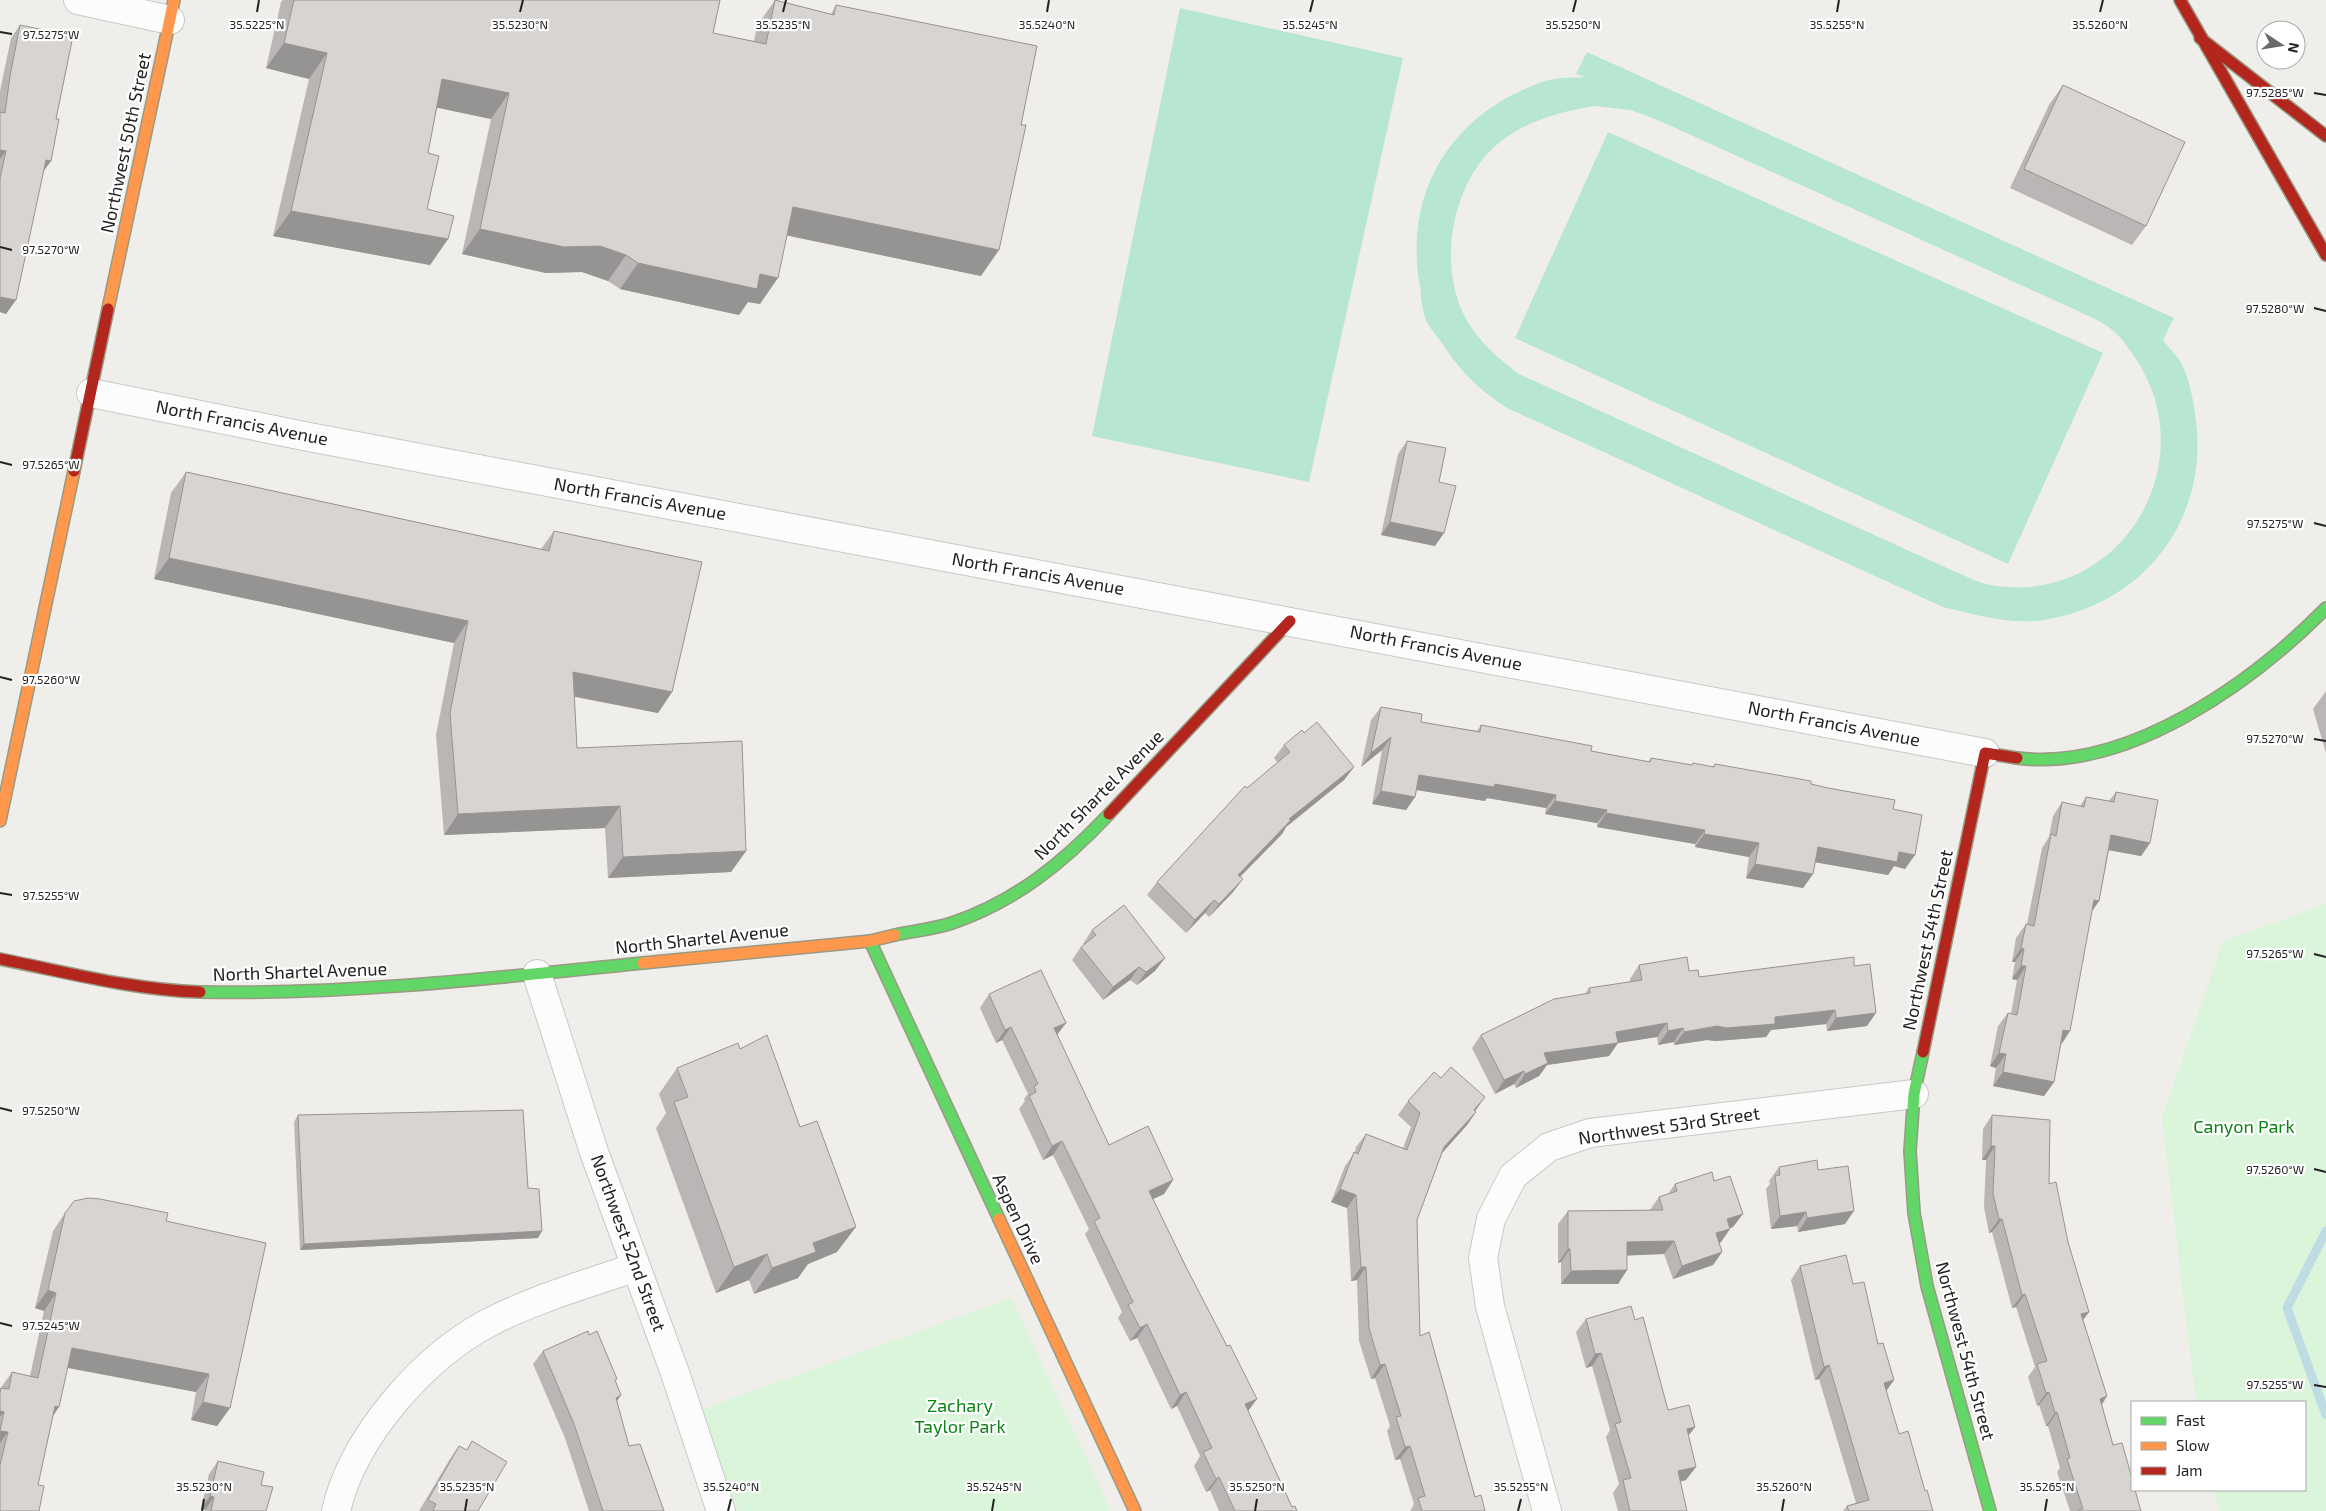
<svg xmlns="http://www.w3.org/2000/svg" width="2326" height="1511" font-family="'Exo 2',sans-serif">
  <rect width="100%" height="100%" fill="#f0eeeb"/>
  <path fill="#daf5da" d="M2326,904V1511H2221L2213,1490H2305V1402H2196L2162,1118L2223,941Z
    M1011,1298L1111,1511H738L700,1410Z"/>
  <path fill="#b7e6d2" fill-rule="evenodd" d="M1180,8L1403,58L1309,482L1092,436Z
    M1587,52L2174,318L2163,340C2168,347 2176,354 2180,361C2191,381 2195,408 2197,431C2204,527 2139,605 2044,620C2010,625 1976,615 1943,607L1507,408C1476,387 1462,373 1441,342C1436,335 1429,327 1426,320C1422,310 1421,297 1420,286C1405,206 1439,133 1512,95C1525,89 1540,81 1554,79C1564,77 1575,78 1585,77L1576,74ZM1595,106L1631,110L1660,121L2076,310C2087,316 2103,321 2112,330C2121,337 2128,347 2134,356C2208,463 2119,608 1990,585C1979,583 1968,577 1958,573L1519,374C1498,359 1474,337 1463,313C1438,260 1453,179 1500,142C1526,121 1562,111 1595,106Z
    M1608,132L2103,353L2008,564L1515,338Z"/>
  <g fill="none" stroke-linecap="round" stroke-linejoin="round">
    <path stroke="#bfdbe3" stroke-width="9" d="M2326,1231L2287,1308L2326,1415"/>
    <defs>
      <path id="street" d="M78,0L170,20
        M91,393L309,437L1985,753
        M537,974L594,1152L675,1373L721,1511
        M336,1511C353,1437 423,1357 490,1322C537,1298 587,1284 636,1267
        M1547,1511L1490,1306L1483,1258L1491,1219L1513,1176L1549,1147L1590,1133L1914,1094"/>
      <path id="fast" d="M2017,758C2128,772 2252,683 2326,608
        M895,935C914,931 934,929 952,923C1015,902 1064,862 1109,814
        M870,941L999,1219
        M200,992C348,995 495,978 643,963
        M1923,1052L1914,1094L1910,1151L1914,1213L1927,1286L1990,1511"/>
      <path id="slow" d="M108,309L174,0
        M0,821L74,471
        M643,963L870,941L895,935
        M999,1219L1135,1511"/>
      <path id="jam" d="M2180,0L2326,255
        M2200,38L2326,136
        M74,471L108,309
        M1109,814L1290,621
        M0,959C66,972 133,990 200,992
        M1923,1052L1985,753L2017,758"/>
    </defs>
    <use href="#street" stroke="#c9c8c7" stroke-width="30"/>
    <use href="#fast" stroke="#999a82" stroke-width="14"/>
    <use href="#slow" stroke="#999a82" stroke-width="14"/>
    <use href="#jam" stroke="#999a82" stroke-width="14"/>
    <use href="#street" stroke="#fdfcfc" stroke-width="28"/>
    <use href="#fast" stroke="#63d668" stroke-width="11"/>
    <use href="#slow" stroke="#ff974d" stroke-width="11"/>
    <use href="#jam" stroke="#b3261e" stroke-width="11"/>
  </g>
  <path fill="#b9b6b5" d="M283,0H720L713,33L754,41L757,26L775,0L831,14L836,5L981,276L787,235L760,304L748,302L739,315L620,289L608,281L582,272L546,273L462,254L491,119L437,107L428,153L427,209L448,239L430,265L273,236L309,79L266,68L281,2Z
    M20,25L56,119L51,161L43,172L6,314L0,312V91L11,38Z
    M2063,85L2146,226L2132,245L2010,188L2049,105Z
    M1407,441L1439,482L1435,546L1381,535L1398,454Z
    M186,472L541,549L554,531L672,692L658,713L574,697L577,748L746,851L731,872L608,878L605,828L444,835L436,735L454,643L154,579L171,493Z
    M2326,691V753L2313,709Z
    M1381,707L1421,722L1477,731L1481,725L1591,751L1648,762L1651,758L1691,765L1693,763L1713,767L1715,764L1811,784L1893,809L1905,869L1894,866L1888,875L1815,862L1813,874L1803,888L1746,878L1749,857L1695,847V844L1597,827V823L1545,814L1546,808L1487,798L1485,801L1417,790L1415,797L1406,810L1372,804L1382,750L1361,767L1371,720Z
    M1304,733L1354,767L1344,780L1286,827L1282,834L1240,877L1233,892L1209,917L1205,913L1186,933L1147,895L1157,882L1247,788L1278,763L1274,758L1284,745Z
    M2116,792L2150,843L2141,856L2109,850L2099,901L2092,911L2061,1045L2054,1082L2044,1096L1993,1086L1996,1068L1990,1066L1998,1026L2008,1013L2011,1014L2017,980L2012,979L2015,962H2012L2016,938L2026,924H2027L2042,848L2049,837L2053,816L2062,802L2080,806L2086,797L2109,801Z
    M1092,930L1155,971L1137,985L1130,980L1103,1000L1072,960L1081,947L1084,945L1083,944Z
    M1639,965L1689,971L1699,977L1854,966L1867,1026L1827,1031L1826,1024L1771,1030L1766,1037L1716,1041L1707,1040L1674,1045V1042L1658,1045L1657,1037L1618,1043L1609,1056L1547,1065L1539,1076L1516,1088L1514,1084L1495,1094L1472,1048L1481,1035L1585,994L1589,988L1630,982V979Z
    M989,994L1066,1023L1057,1035L1109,1145L1173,1180L1164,1194L1153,1199L1187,1269L1227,1346L1257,1399L1248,1411L1292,1507L1297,1511H1219L1210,1490L1206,1492L1194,1466L1200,1456L1177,1406L1171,1409L1137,1338L1130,1341L1118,1318L1122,1312L1085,1234L1089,1229L1053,1155L1043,1160L1019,1109L1025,1101L1024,1099L1028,1094L1002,1040L996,1043L980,1008Z
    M740,1049L837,1252L808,1264L798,1278L754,1294L749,1280L716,1293L656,1128L666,1113L659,1094L677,1068Z
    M1408,1101L1475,1111L1476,1112L1467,1125L1442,1153L1417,1220L1420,1336L1475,1497L1485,1511H1410L1414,1504L1400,1459L1395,1460L1387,1431L1390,1426L1375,1378L1371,1379L1359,1341L1357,1280L1351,1281L1347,1208L1331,1202L1345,1166L1355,1152L1356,1147L1366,1134L1403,1148L1411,1127L1398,1115Z
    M298,1115L528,1188L538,1238L300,1250L294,1122Z
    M1992,1115L2049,1184L2068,1242L2089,1312L2083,1320L2107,1396L2102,1405L2113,1445L2141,1511H2070L2057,1472L2060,1468L2048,1426H2046L2039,1405L2037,1406L2028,1377L2035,1367L2016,1307L2012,1308L1992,1232L1989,1233L1984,1207L1986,1160H1982L1983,1129Z
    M1779,1167L1818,1170L1845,1224L1798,1232L1797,1226L1771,1229L1766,1189L1770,1184L1769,1181Z
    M1675,1184L1733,1227L1730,1228L1721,1242L1719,1243L1722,1252L1713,1265L1673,1279L1664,1254L1627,1255V1270L1618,1284H1561V1262L1558,1263V1224L1568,1211L1650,1210L1659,1197L1668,1194Z
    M65,1213L166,1221L230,1408L217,1426L191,1420L196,1392L67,1368L52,1417L0,1511V1389L12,1372L30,1376L44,1311L35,1308L53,1231Z
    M1800,1266L1853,1284L1894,1380L1886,1391L1899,1434L1925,1491L1933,1511H1843L1847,1506L1856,1503L1819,1379L1815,1380L1791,1280Z
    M1586,1319L1635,1320L1668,1410L1695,1427L1688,1436L1686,1480L1680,1482L1687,1511H1618L1613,1493L1619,1484L1606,1437L1610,1430L1592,1366L1586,1368L1576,1332Z
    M589,1335L615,1381L617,1402L629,1446L664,1511H589L565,1438L533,1364L543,1351Z
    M472,1441L478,1511H419L450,1459L459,1446L467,1450Z
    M218,1461L261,1485L266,1511H205V1510L201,1509L209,1474Z"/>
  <path fill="#969493" d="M284,43L327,53L309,79L266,68Z
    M442,79L509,93L491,119L424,105Z
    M0,150L6,151L0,159Z
    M46,160L51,161L41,174Z
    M793,207L999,250L981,276L775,233Z
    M291,211L448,239L430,265L273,236Z
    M480,229L600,246L626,255L608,281L582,272L546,273L462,254Z
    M638,263L760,274L778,278L760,304L748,302L739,315L620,289Z
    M0,297L16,300L6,314L0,312Z
    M1390,522L1444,533L1435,546L1381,535Z
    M169,558L468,621L454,643L154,579Z
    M573,672L672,692L658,713L558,693Z
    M1391,737L1382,750L1361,767L1371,753Z
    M1354,767L1344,780L1286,827L1282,834L1229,888L1238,875L1289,819Z
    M1419,775L1495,784L1556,795L1546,808L1487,798L1485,801L1410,789Z
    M1381,791L1415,797L1406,810L1372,804Z
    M1555,801L1607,810L1597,823L1545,814Z
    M620,806L605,828L444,835L458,814Z
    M1606,813L1705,830L1695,844L1597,827Z
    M1704,834L1759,843L1749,857L1695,847Z
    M2111,835L2150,843L2141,856L2102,849Z
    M1818,847L1899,852L1915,855L1905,869L1894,866L1888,875L1808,861Z
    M746,851L731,872L608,878L623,857Z
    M1755,864L1813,874L1803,888L1746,878Z
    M1243,879L1233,892L1209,917L1219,904Z
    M1214,900L1205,913L1186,933L1195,920Z
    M2094,900L2099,901L2090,914Z
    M2021,948L2024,949L2015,962H2012Z
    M1165,958L1155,971L1137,985L1146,972Z
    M2021,966H2026L2017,980L2012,979Z
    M1139,967L1130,980L1103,1000L1113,987Z
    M1835,1010L1826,1024L1771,1030L1766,1037L1716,1041L1707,1040L1674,1045L1684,1032L1775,1017Z
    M1876,1013L1867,1026L1827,1031L1836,1018Z
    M1066,1023L1056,1036L1054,1028Z
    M1667,1023L1657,1037L1618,1043L1609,1056L1547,1065L1539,1076L1516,1088L1525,1074L1544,1053L1616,1032Z
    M1011,1027L1002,1040L996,1043L1005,1030Z
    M1683,1028L1674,1042L1658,1045L1668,1031Z
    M2063,1030L2070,1031L2061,1045Z
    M1999,1053L2006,1054L1996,1068L1990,1066Z
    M1524,1071L1514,1084L1495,1094L1504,1080Z
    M2003,1072L2054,1082L2044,1096L1993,1086Z
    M1485,1097L1476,1110L1464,1123L1474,1110Z
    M1476,1112L1467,1125L1435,1161L1444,1147Z
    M1062,1141L1053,1155L1043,1160L1052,1146Z
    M1991,1146H1995L1986,1160H1982Z
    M1173,1180L1164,1194L1140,1205L1149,1191Z
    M1340,1189L1356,1195L1347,1208L1331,1202Z
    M1854,1211L1845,1224L1798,1232L1807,1218Z
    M1806,1212L1797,1226L1771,1229L1780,1216Z
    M1743,1214L1733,1227L1718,1232L1727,1219Z
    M1999,1219H2002L1992,1232L1989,1233Z
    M856,1227L837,1252L808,1264L798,1278L754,1294L772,1268L813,1243Z
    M1730,1229L1721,1242L1707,1247L1716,1233Z
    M542,1231L538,1238L300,1250L304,1244Z
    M1674,1241L1664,1254L1618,1256L1627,1242Z
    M1568,1249H1570L1561,1262L1558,1263Z
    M1722,1252L1713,1265L1673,1279L1682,1266Z
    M767,1254L749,1280L716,1293L734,1267Z
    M1361,1267H1366L1357,1280L1351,1281Z
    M1627,1270L1618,1284H1561L1571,1271Z
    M48,1290L56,1293L44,1311L35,1308Z
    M2025,1294L2016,1307L2012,1308L2022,1295Z
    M2089,1312L2079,1325L2081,1314Z
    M1147,1324L1137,1338L1130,1341L1140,1328Z
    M72,1348L209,1374L196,1392L59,1366Z
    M1601,1353L1592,1366L1586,1368L1595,1354Z
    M1385,1364L1375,1378L1371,1379L1380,1365Z
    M1829,1365L1819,1379L1815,1380L1824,1367Z
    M1894,1380L1884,1394V1383Z
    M1186,1392L1177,1406L1171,1409L1180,1395Z
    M2049,1392L2039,1405L2037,1406L2046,1393Z
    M621,1395L612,1409L616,1398Z
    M2107,1396L2098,1410L2100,1399Z
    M1257,1399L1247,1412L1245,1404Z
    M203,1402L230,1408L217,1426L191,1420Z
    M55,1406L59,1407L47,1425Z
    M0,1411L4,1412L0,1417Z
    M2057,1412L2048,1426H2046L2055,1413Z
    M1695,1427L1685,1440L1687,1429Z
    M0,1431L8,1432L0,1443Z
    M1410,1446L1400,1459L1395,1460L1405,1447Z
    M1696,1467L1686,1480L1668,1485L1678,1471Z
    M1219,1477L1210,1490L1206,1492L1216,1479Z
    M210,1496L214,1497L205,1510L201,1509Z"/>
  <path fill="#d7d4d2" stroke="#969493" d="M294,0H720L713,33L766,44L775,0L834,15L836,5L1037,46L1021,125H1026L999,250L793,207L778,278L760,274L757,289L638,263L626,255L600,246L564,247L480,229L509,93L442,79L428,153L439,156L427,209L454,216L448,239L291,211L327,53L284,43Z
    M20,25L73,36L56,119H59L51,161L46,160L16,300L0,297V178L6,151L0,150V112L5,113L10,76Z
    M2063,85L2185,142L2146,226L2024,169Z
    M1407,441L1446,448L1439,482L1456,486L1444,533L1390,522Z
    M186,472L549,551L554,531L702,562L672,692L573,672L577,748L742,741L746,851L623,857L620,806L458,814L450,713L468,621L169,558Z
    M1381,707L1422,714L1421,722L1480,732L1481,725L1592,746L1591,751L1650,762L1651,758L1692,765L1693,763L1714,767L1715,764L1811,781V784L1828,788L1895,800L1893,809L1922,815L1915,855L1899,852L1897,862L1818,847L1813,874L1755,864L1759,843L1704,834L1705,830L1606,813L1607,810L1555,801L1556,795L1495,784L1494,787L1419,775L1415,797L1381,791L1391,737L1371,753Z
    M1317,722L1354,767L1289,819L1291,820L1238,875L1243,879L1219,904L1214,900L1195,920L1157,882L1245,786L1247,788L1290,752L1284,745L1302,730L1304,733Z
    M2116,792L2158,800L2150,843L2111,835L2099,901L2094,900L2070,1031L2063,1030L2054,1082L2003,1072L2006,1054L1999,1053L2008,1013L2017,1015L2026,966H2021L2024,949L2021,948L2026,924L2034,926L2051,834L2056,836L2062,802L2084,807L2086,797L2114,802Z
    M1124,905L1165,958L1146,972L1139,967L1113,987L1081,947L1096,935L1092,930Z
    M1687,957L1689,971L1698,970L1699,977L1854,957V966L1870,964L1876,1013L1836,1018L1835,1010L1775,1017V1024L1726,1028L1717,1026L1684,1032L1683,1028L1668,1031L1667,1023L1616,1032L1618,1043L1544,1053L1548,1063L1525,1074L1524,1071L1504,1080L1481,1035L1554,999L1590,993L1589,988L1642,980L1639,965Z
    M1041,970L1066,1023L1054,1028L1109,1145L1148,1126L1173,1180L1149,1191L1187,1269L1227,1346L1230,1345L1257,1399L1245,1404L1292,1507L1295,1506L1297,1511H1235L1219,1477L1216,1479L1203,1452L1212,1448L1186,1392L1180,1395L1147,1324L1140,1328L1128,1305L1133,1302L1094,1221L1100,1218L1062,1141L1052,1146L1029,1096L1036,1092L1034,1086L1038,1084L1011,1027L1005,1030L989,994Z
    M767,1035L800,1127L817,1121L856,1227L813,1243L816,1252L772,1268L767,1254L734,1267L674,1102L688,1097L677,1068L738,1043L740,1049Z
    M1451,1067L1485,1097L1474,1110L1476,1112L1444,1147L1417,1220L1420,1336L1429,1332L1475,1497L1481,1495L1485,1511H1422L1418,1498L1425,1496L1410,1446L1405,1447L1396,1417L1401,1416L1385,1364L1380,1365L1369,1328L1366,1267H1361L1356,1195L1340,1189L1354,1152L1358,1154L1366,1134L1407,1150L1420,1113L1408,1101L1434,1072L1441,1078Z
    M523,1110L528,1188L539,1189L542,1231L304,1244L298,1115Z
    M1992,1115L2050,1120L2049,1184L2056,1182L2068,1242L2089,1312L2081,1314L2107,1396L2100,1399L2113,1445L2122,1443L2132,1478V1490H2135L2141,1511H2078V1510L2083,1509L2067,1459L2070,1458L2057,1412L2055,1413L2049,1392L2046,1393L2037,1364L2047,1361L2025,1294L2022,1295L2002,1219H1999L1993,1194L1995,1146H1991Z
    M1817,1160L1818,1170L1848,1166L1854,1211L1807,1218L1806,1212L1780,1216L1775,1176L1780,1175L1779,1167Z
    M1712,1172L1714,1181L1730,1176L1743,1214L1727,1219L1730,1229L1716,1233L1722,1252L1682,1266L1674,1241L1627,1242V1270L1571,1271L1570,1249H1568V1211L1663,1210L1659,1197L1677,1191L1675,1184Z
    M88,1198L100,1199L168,1213L166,1221L266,1243L230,1408L203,1402L209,1374L72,1348L59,1407L55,1406L38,1485L44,1486L39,1511H0V1465L8,1432L0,1431L4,1412L0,1411V1393L1,1388L9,1389L12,1372L38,1378L56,1293L48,1290L65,1213L74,1201Z
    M1846,1255L1853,1284L1864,1282L1878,1344L1883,1343L1894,1380L1884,1383L1899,1434L1908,1431L1925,1491L1927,1490L1933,1511H1849L1847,1506L1869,1500L1829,1365L1824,1367L1800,1266Z
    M1631,1306L1635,1320L1643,1317L1668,1410L1689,1405L1695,1427L1687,1429L1696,1467L1678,1471L1687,1511H1630L1623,1480L1631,1478L1615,1424L1621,1422L1601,1353L1595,1354L1586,1319Z
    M588,1331L589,1335L597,1331L617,1379L615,1380L621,1395L616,1398L629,1446L640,1444L664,1511H603L574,1424L543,1351Z
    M472,1441L507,1462L478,1511H435L433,1510L436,1504L428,1500L459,1446L467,1450Z
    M218,1461L264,1472L261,1485L273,1487L266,1511H211L214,1497L210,1496Z"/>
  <path fill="none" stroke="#222" stroke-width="2" d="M257,12L259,0M520,12L523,0M783,12L786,0M1047,12L1049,0M1310,12L1313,0M1573,12L1576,0M1837,12L1839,0M2100,12L2103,0M0,32L12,34M2314,93L2326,95M0,247L12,250M2314,308L2326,311M0,462L12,465M2314,523L2326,526M0,677L12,680M2314,739L2326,741M0,893L12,895M2314,954L2326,957M0,1108L12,1111M2314,1169L2326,1172M0,1323L12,1326M2314,1385L2326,1387M202,1511L204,1499M465,1511L467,1499M728,1511L731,1499M992,1511L994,1499M1255,1511L1257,1499M1518,1511L1521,1499M1782,1511L1784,1499M2045,1511L2047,1499"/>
  <g text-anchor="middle" stroke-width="4.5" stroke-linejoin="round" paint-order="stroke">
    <g font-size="18" fill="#222" stroke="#fff">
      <text transform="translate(126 143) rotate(-78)" y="6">Northwest 50th Street</text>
      <text transform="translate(242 423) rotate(11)" y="6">North Francis Avenue</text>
      <text transform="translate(640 499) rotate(10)" y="6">North Francis Avenue</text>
      <text transform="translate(1038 574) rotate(10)" y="6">North Francis Avenue</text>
      <text transform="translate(1436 648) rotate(11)" y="6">North Francis Avenue</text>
      <text transform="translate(1834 724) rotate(11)" y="6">North Francis Avenue</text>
      <text transform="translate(1099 795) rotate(-45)" y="6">North Shartel Avenue</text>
      <text transform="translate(702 939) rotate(-6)" y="6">North Shartel Avenue</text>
      <text transform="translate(1928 940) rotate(-78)" y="6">Northwest 54th Street</text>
      <text transform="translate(300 972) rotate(-2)" y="6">North Shartel Avenue</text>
      <text transform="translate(1669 1126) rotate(-8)" y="6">Northwest 53rd Street</text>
      <text transform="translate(1018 1219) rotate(65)" y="6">Aspen Drive</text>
      <text transform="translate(628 1243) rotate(70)" y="6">Northwest 52nd Street</text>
      <text transform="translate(1965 1351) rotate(75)" y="6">Northwest 54th Street</text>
    </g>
    <g font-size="18" fill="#0c8416" stroke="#fff">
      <text x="2244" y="1133">Canyon Park</text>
      <text x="960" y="1412">Zachary<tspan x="960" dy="21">Taylor Park</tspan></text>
    </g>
  </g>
  <g font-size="12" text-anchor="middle" fill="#222" stroke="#fff" stroke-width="4.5" stroke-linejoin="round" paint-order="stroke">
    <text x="257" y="29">35.5225°N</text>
    <text x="520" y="29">35.5230°N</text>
    <text x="783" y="29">35.5235°N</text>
    <text x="1047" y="29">35.5240°N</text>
    <text x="1310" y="29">35.5245°N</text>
    <text x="1573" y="29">35.5250°N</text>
    <text x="1837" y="29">35.5255°N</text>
    <text x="2100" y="29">35.5260°N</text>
    <text x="51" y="39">97.5275°W</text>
    <text x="2275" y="97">97.5285°W</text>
    <text x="51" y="254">97.5270°W</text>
    <text x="2275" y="313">97.5280°W</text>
    <text x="51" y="469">97.5265°W</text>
    <text x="2275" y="528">97.5275°W</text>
    <text x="51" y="684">97.5260°W</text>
    <text x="2275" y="743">97.5270°W</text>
    <text x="51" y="900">97.5255°W</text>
    <text x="2275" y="958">97.5265°W</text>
    <text x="51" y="1115">97.5250°W</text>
    <text x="2275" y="1174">97.5260°W</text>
    <text x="51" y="1330">97.5245°W</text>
    <text x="2275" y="1389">97.5255°W</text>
    <text x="204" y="1491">35.5230°N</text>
    <text x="467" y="1491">35.5235°N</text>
    <text x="731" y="1491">35.5240°N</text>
    <text x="994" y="1491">35.5245°N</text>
    <text x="1257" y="1491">35.5250°N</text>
    <text x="1521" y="1491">35.5255°N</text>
    <text x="1784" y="1491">35.5260°N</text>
    <text x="2047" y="1491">35.5265°N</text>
  </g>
  <rect x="2131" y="1401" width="175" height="90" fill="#ffffff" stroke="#a7a7a7"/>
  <rect x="2141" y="1417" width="25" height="8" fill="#63d668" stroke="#a7a7a7"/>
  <text x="2176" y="1426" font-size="15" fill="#222222">Fast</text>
  <rect x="2141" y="1442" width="25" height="8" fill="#ff974d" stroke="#a7a7a7"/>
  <text x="2176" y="1451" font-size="15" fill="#222222">Slow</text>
  <rect x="2141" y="1467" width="25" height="8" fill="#b3261e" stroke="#a7a7a7"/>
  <text x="2176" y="1476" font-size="15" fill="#222222">Jam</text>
  <g transform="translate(2281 45) rotate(102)"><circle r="24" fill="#ffffff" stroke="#a7a7a7"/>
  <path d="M0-4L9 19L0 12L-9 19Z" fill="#6a6968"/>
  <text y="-8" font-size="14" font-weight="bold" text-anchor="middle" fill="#222222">N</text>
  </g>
</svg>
